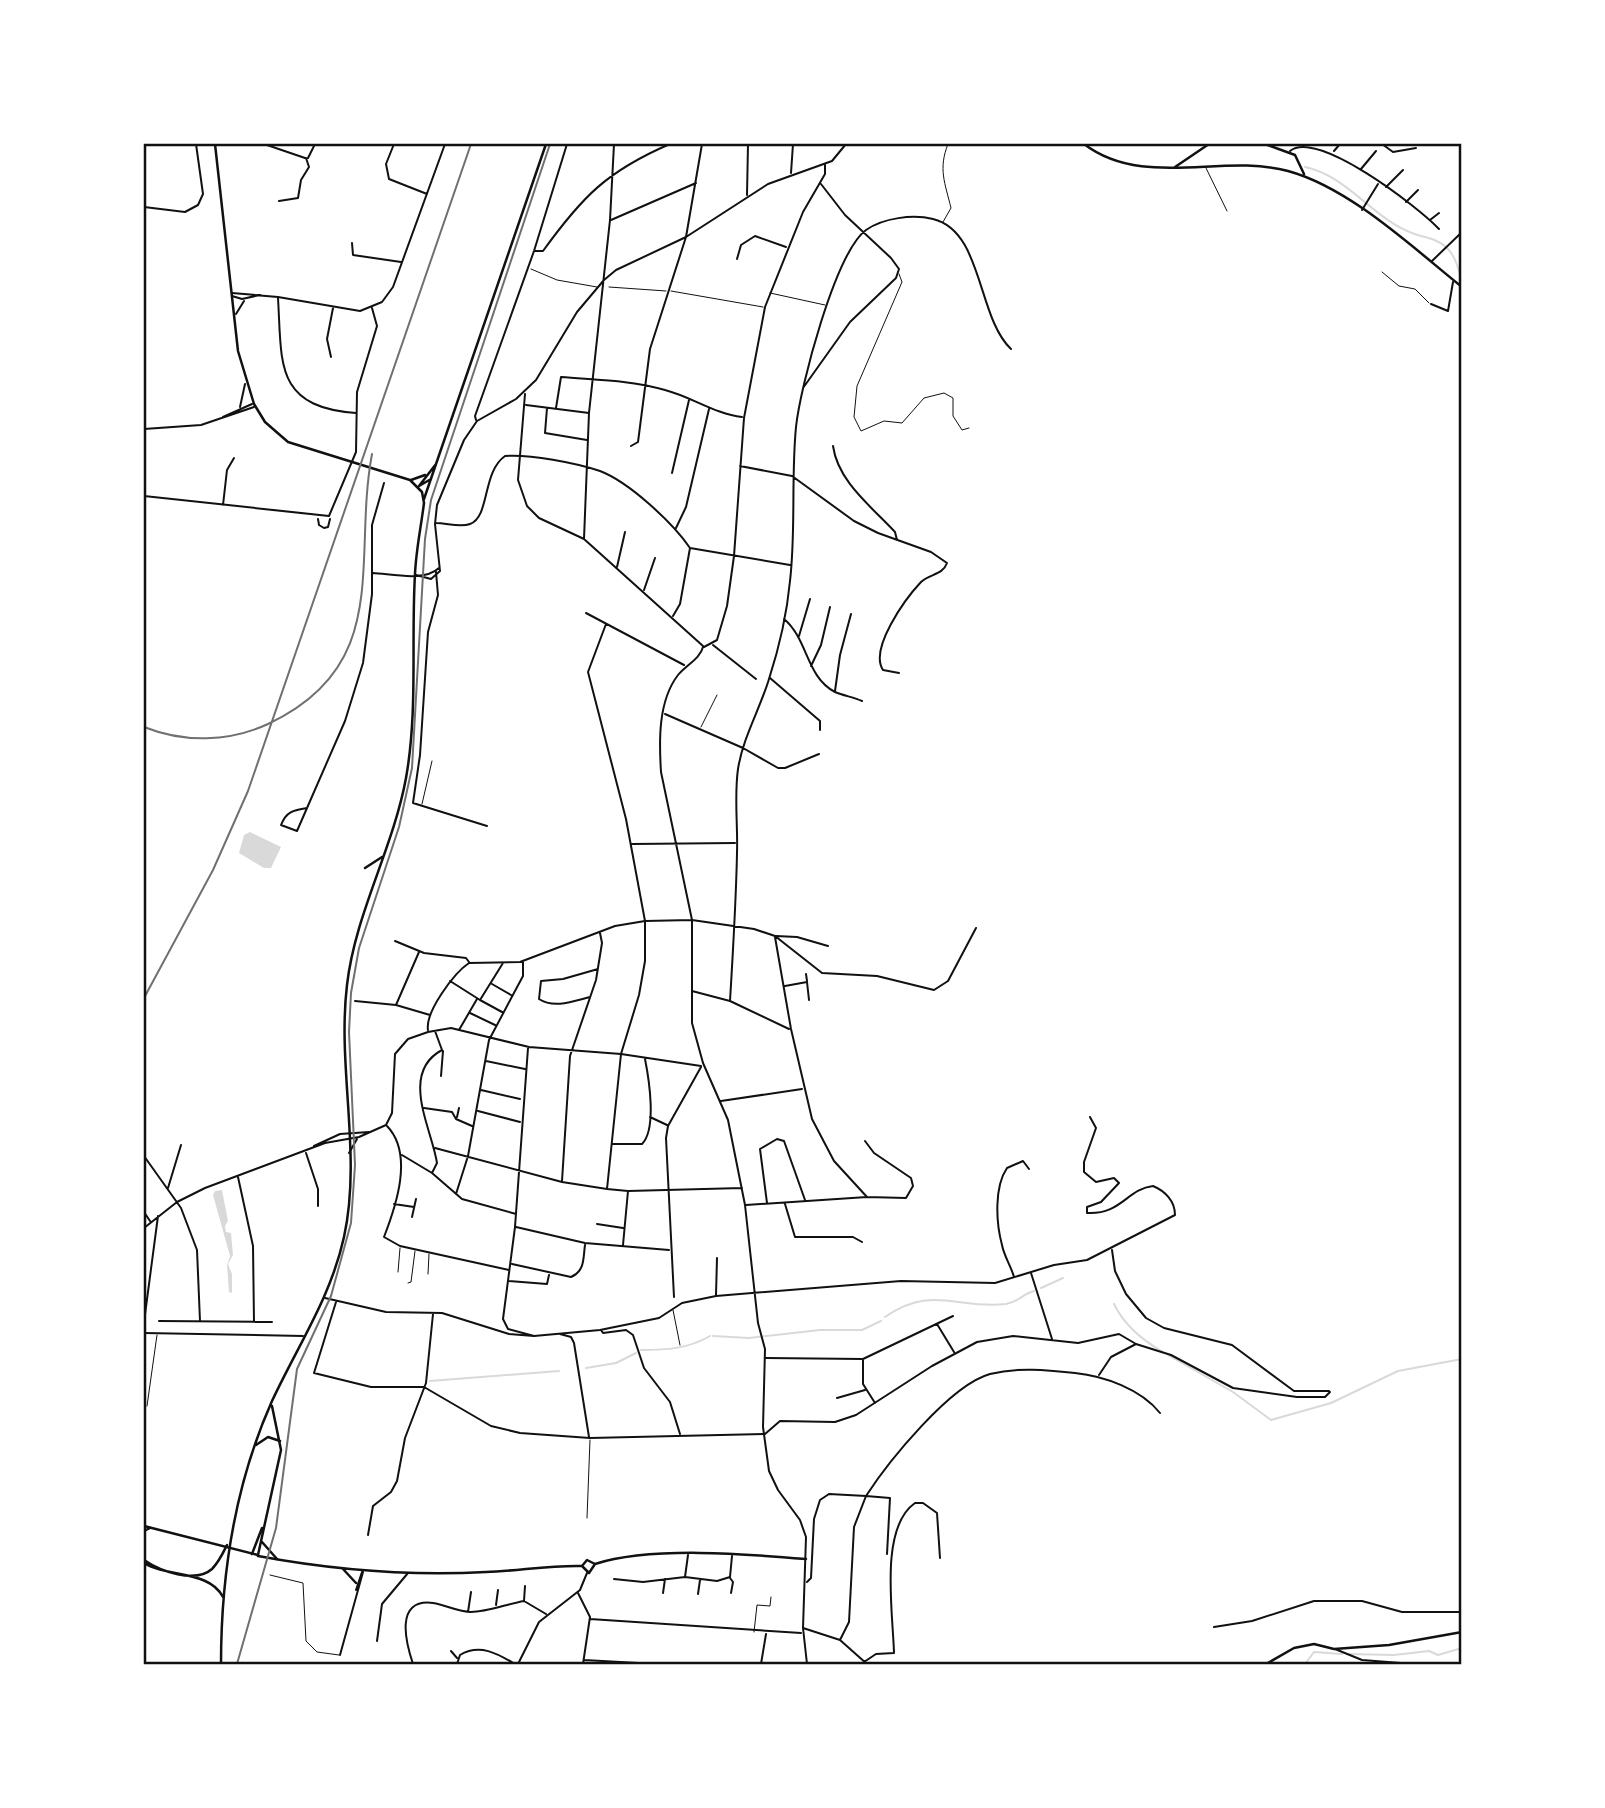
<svg xmlns="http://www.w3.org/2000/svg" width="1605" height="1808" font-family="'IBM Plex Sans',sans-serif">
  <rect width="100%" height="100%" fill="#fff"/>
  <path fill="#d9d9d9" d="M250,832L281,847L271,868H264L239,853L244,835Z
    M222,1190L228,1221L225,1226L226,1232L231,1233L233,1255L228,1264L232,1274V1293L229,1292L227,1265L230,1256L213,1195L215,1191Z"/>
  <g fill="none" stroke-linecap="round" stroke-linejoin="round">
    <path stroke="#d9d9d9" stroke-width="2" d="M1305,167C1348,176 1372,218 1412,233C1424,238 1437,238 1447,248C1455,256 1458,267 1461,278
      M1041,1288L1063,1278
      M1114,1304C1124,1325 1142,1340 1163,1352
      M885,1317C932,1284 958,1310 1006,1304C1019,1302 1022,1294 1034,1291
      M713,1336L749,1338L820,1330H862L881,1321
      M641,1350C665,1350 688,1349 710,1336
      M1168,1355L1233,1392L1271,1420L1331,1403L1398,1371L1462,1359
      M586,1368L616,1363L636,1353
      M430,1381L559,1371
      M1348,1654L1394,1655L1429,1651L1438,1655L1462,1648
      M1305,1664L1314,1652L1342,1654"/>
    <path stroke="#111" stroke-width="1" d="M1206,168L1227,211
      M943,222L951,208C945,183 938,169 948,144
      M531,269L557,280L597,287
      M1382,272L1399,286L1415,289L1429,303
      M899,274L902,282L857,386L854,417L861,431L884,421L902,423L924,398L944,393L953,398V416L962,430L969,428
      M609,287L666,291
      M671,291L763,307
      M770,293L825,305
      M701,727L717,695
      M422,804L432,761
      M398,1272L400,1248
      M428,1274L429,1254
      M408,1283L411,1282L415,1251
      M673,1310L680,1345
      M147,1406L157,1335
      M587,1518L590,1440
      M270,1575L303,1583L306,1641L317,1652L339,1655
      M754,1632L757,1605L770,1606L771,1597"/>
    <path stroke="#111" stroke-width="2" d="M264,144L305,158
      M394,144L386,164L389,179L427,194
      M1382,144L1393,152L1416,148
      M1290,151C1317,129 1417,206 1439,229
      M1334,151L1340,144
      M308,158L315,144
      M1361,169L1376,151
      M791,173L793,144
      M1386,187L1403,170
      M747,195L748,144
      M279,201L298,198L301,180L309,167L306,158
      M1406,202L1418,190
      M144,207L185,212L198,205L203,194L196,144
      M1362,210L1378,184
      M611,220L696,183
      M1430,220L1439,213
      M352,243L353,255L401,262
      M535,251H543C582,197 607,171 670,144
      M737,259L741,245L755,236L786,247
      M1432,261L1462,232
      M232,293L278,297L360,311L382,302L393,287L445,144
      M232,296L242,299L260,295
      M278,298C282,363 274,407 356,413
      M1431,304L1448,311L1453,282
      M236,314L244,301
      M331,357L327,339L333,308
      M803,388L850,322L896,278L899,269L891,258L845,215L821,184
      M525,394L518,480L527,506L539,518L584,539L703,646
      M526,405L589,413
      M240,407L245,384
      M547,408L545,433L587,440
      M556,408L561,377C596,380 631,380 665,390C692,397 715,414 742,417
      M223,417L252,404
      M476,420L475,416L534,251L567,144
      M144,429L201,425L254,407
      M631,446L638,442L650,349L686,237L702,144
      M833,446C838,482 872,507 895,532L897,540
      M740,466L792,476L854,521L878,533L931,552L947,563C943,575 929,574 921,582C905,599 869,649 883,670L899,673
      M672,473L689,400
      M144,496L329,516L356,452L357,392L377,326L372,308
      M223,505L227,470L234,458
      M318,519L319,525L324,528L328,527L330,519
      M436,523C447,523 460,528 470,524C490,517 482,472 505,456C530,454 576,463 600,471C629,482 673,523 690,548L680,604L673,616
      M676,528L686,507L709,409
      M584,539L589,413L610,220L614,144
      M690,548L790,565
      M617,567L625,532
      M436,572L438,595L428,632L420,755L413,803L487,826
      M373,573C392,574 424,582 439,568
      M416,575L431,579L440,571L435,524L437,505L464,440L477,421L516,399L536,380L577,312L604,280L616,270L686,237L768,184L832,161L846,144
      M644,590L655,558
      M586,613L684,665
      M784,619C808,639 806,677 835,692C844,696 854,697 862,701
      M606,624L588,672L626,819L645,921V961L639,995L621,1054L607,1189
      M799,636L810,599
      M713,645L756,679
      M703,647C700,659 686,665 678,675C658,701 659,741 661,772L692,920V1023L703,1063L728,1120L745,1205L758,1323L765,1349L763,1427L769,1471L778,1490L800,1520L806,1537L803,1628L807,1664
      M704,647L717,640L727,606L734,556L744,418L765,307L803,212L825,174V165
      M811,666L821,645L830,607
      M770,678L820,721V730
      M835,691L840,655L851,614
      M665,714L743,748L778,768H785L819,754
      M307,808L345,721L363,663L372,594V525L384,483
      M307,808L297,831L281,825C286,812 293,810 307,808Z
      M632,844L735,843
      M776,936L797,937L828,946
      M775,937L791,1029L812,1119L834,1161L867,1197
      M395,941L424,953L466,958L469,962
      M806,974L807,981
      M450,981L480,1000L503,963
      M492,984L511,995
      M785,986L807,982L809,1000
      M692,991L730,1001L789,1029
      M590,997C574,1001 554,1009 539,999L541,981L563,979L598,969
      M480,1000L502,1012
      M355,1001L396,1005L430,1015
      M730,1001C733,952 736,903 737,853C738,826 734,796 738,769C743,737 760,709 769,679C779,648 787,613 790,581C796,530 791,478 796,427C800,388 835,253 866,230C883,218 913,214 933,219C983,231 977,317 1011,349
      M396,1005L419,952
      M470,1013L495,1025
      M428,1030C425,1012 454,973 469,963L520,962L615,926L645,921L692,920L754,929L775,936L822,973L877,976L934,990L948,981L976,928
      M459,1030L477,999
      M528,1048L515,1227L503,1319L508,1329L534,1336
      M486,1061L525,1069
      M441,1076L443,1051
      M481,1090L520,1099
      M721,1101L802,1089
      M424,1108L452,1112L456,1119L472,1126
      M478,1111L520,1122
      M457,1117L459,1108
      M650,1117L667,1125
      M387,1126C414,1154 396,1206 384,1237L400,1246L509,1270
      M613,1144H642C657,1129 649,1079 645,1059
      M314,1146L340,1134L369,1132
      M435,1148L562,1182L607,1189L628,1191L742,1188
      M306,1153L318,1189V1206
      M349,1153L357,1139
      M402,1155L432,1173L462,1199L516,1214
      M144,1156L181,1208L197,1250L200,1321
      M432,1173L437,1163C432,1129 399,1073 442,1050L435,1031
      M238,1177L253,1246L254,1322
      M562,1181L570,1056L596,980L602,943L600,933
      M168,1188L181,1145
      M456,1194L468,1156L489,1040L523,976V961
      M767,1203L760,1149L777,1139L784,1141L805,1200
      M394,1204L414,1207
      M785,1204L795,1237H853L862,1242
      M746,1205L867,1197L906,1198L913,1186L911,1178L874,1153L865,1141
      M144,1212L150,1221
      M412,1217L416,1199
      M597,1224L623,1228
      M516,1227L585,1243L669,1250
      M144,1228L177,1202L205,1188L325,1143L359,1137L386,1125L392,1113L395,1054L408,1039L428,1032L451,1028L529,1047L621,1054L701,1066
      M623,1245L628,1191
      M1112,1250L1115,1271L1126,1294L1146,1318L1164,1328L1232,1345L1294,1391H1329
      M512,1264L571,1277C585,1271 583,1259 585,1245
      M1031,1273L1052,1339
      M1014,1277C1011,1266 1004,1256 1002,1245C996,1223 994,1187 1007,1168L1023,1161L1029,1169
      M509,1281L547,1284L549,1275
      M716,1295L717,1258
      M674,1297L666,1138L668,1126L701,1067
      M325,1298L386,1312L442,1313L509,1334L534,1336L600,1330L659,1318L682,1303L716,1296L901,1281L995,1283L1054,1265L1087,1260L1175,1215C1175,1201 1165,1191 1153,1186C1127,1189 1121,1215 1087,1213V1207L1101,1202L1119,1183L1114,1178L1096,1182L1084,1172V1162L1096,1128L1090,1117
      M336,1302L314,1373L371,1387H424L491,1426L520,1433L590,1438L765,1434L780,1421L835,1422L856,1415L932,1366L977,1342L1013,1336L1078,1343L1119,1334L1136,1344L1171,1355L1233,1388L1297,1397H1325L1330,1392
      M159,1321L272,1322
      M144,1322L158,1216
      M937,1324L954,1352
      M601,1330L603,1333L626,1330L633,1335L644,1368L670,1402L680,1434
      M144,1333L303,1336
      M560,1334L571,1337L574,1343L589,1437
      M766,1358L863,1359L953,1316
      M863,1360V1384L875,1403
      M1099,1375L1111,1357L1136,1344
      M837,1398L865,1390
      M368,1535L373,1506L391,1492L397,1481L405,1438L426,1383L433,1314
      M685,1577L717,1581L730,1577L732,1556
      M730,1578L733,1582L731,1593
      M614,1579L643,1582L685,1577L688,1555
      M807,1582L811,1578L814,1519L820,1500L829,1494L866,1496C888,1462 950,1385 990,1374C1018,1367 1047,1370 1075,1373C1104,1376 1141,1389 1160,1413
      M356,1590L362,1572
      M578,1593L590,1617L583,1664
      M663,1593L665,1579
      M698,1594L700,1580
      M524,1601L525,1586
      M496,1605L498,1590
      M468,1612L471,1592
      M590,1619L801,1633
      M1214,1627L1252,1621L1314,1601H1362L1402,1612H1462
      M803,1628L840,1640L867,1664
      M840,1640L849,1622L854,1527L866,1496L890,1498L887,1554
      M377,1641L382,1604L408,1573
      M1335,1649L1362,1660L1414,1664
      M451,1651L457,1658
      M340,1655L363,1572
      M584,1660L657,1664
      M864,1662L876,1654L894,1653C893,1613 879,1528 915,1503H923L937,1513L940,1558
      M413,1664C406,1643 394,1598 433,1603C446,1605 458,1612 471,1612C487,1612 507,1604 524,1601L546,1614
      M457,1664L460,1655C480,1643 498,1654 515,1664
      M518,1664L539,1622L580,1590L587,1573
      M761,1664L766,1634"/>
    <path stroke="#111" stroke-width="2.5" d="M258,1556C333,1570 410,1576 486,1572C518,1571 550,1565 582,1566
      M595,1564C651,1546 747,1554 806,1559
      M582,1566L589,1573L595,1564
      M582,1566L587,1560L595,1564
      M343,1569L356,1583
      M1266,1664L1294,1648L1314,1644L1334,1649L1389,1645L1462,1632"/>
    <path stroke="#111" stroke-width="2.5" d="M1084,144C1143,189 1222,153 1288,171C1350,188 1412,247 1462,287
      M1265,144L1295,155L1304,174
      M1175,167L1209,144
      M411,480L425,475
      M419,486L436,464
      M419,486L431,479
      M424,499L546,144
      M144,1526L258,1555"/>
    <path stroke="#111" stroke-width="2.5" d="M215,144L238,351L254,404L265,422L288,442L410,480L422,492L424,503C421,527 416,550 415,574C411,642 418,711 406,778C393,849 355,914 347,985C337,1068 362,1155 344,1237C331,1297 297,1347 272,1401C235,1484 221,1575 221,1664
      M365,868L382,857
      M256,1445L268,1437L280,1441
      M144,1531L150,1528
      M262,1542L277,1559
      M252,1554L262,1528
      M258,1555L281,1450L272,1406
      M144,1560C160,1571 195,1584 212,1569C219,1562 223,1553 227,1545
      M144,1563C168,1578 209,1570 223,1597"/>
    <path stroke="#707070" stroke-width="2" d="M144,727C184,743 229,742 268,724C394,665 352,560 372,454
      M144,998L213,870L248,791L471,144
      M237,1664L276,1528L297,1369L331,1296L351,1223L355,1165L349,1032L351,993L359,948L399,827L412,768L425,539L431,500L550,144"/>
  </g>
  <rect width="1605" height="1808" fill="none" stroke="#ffffff" stroke-width="290"/>
  <rect x="145" y="145" width="1315" height="1518" fill="none" stroke="#111" stroke-width="2.5"/>
</svg>
